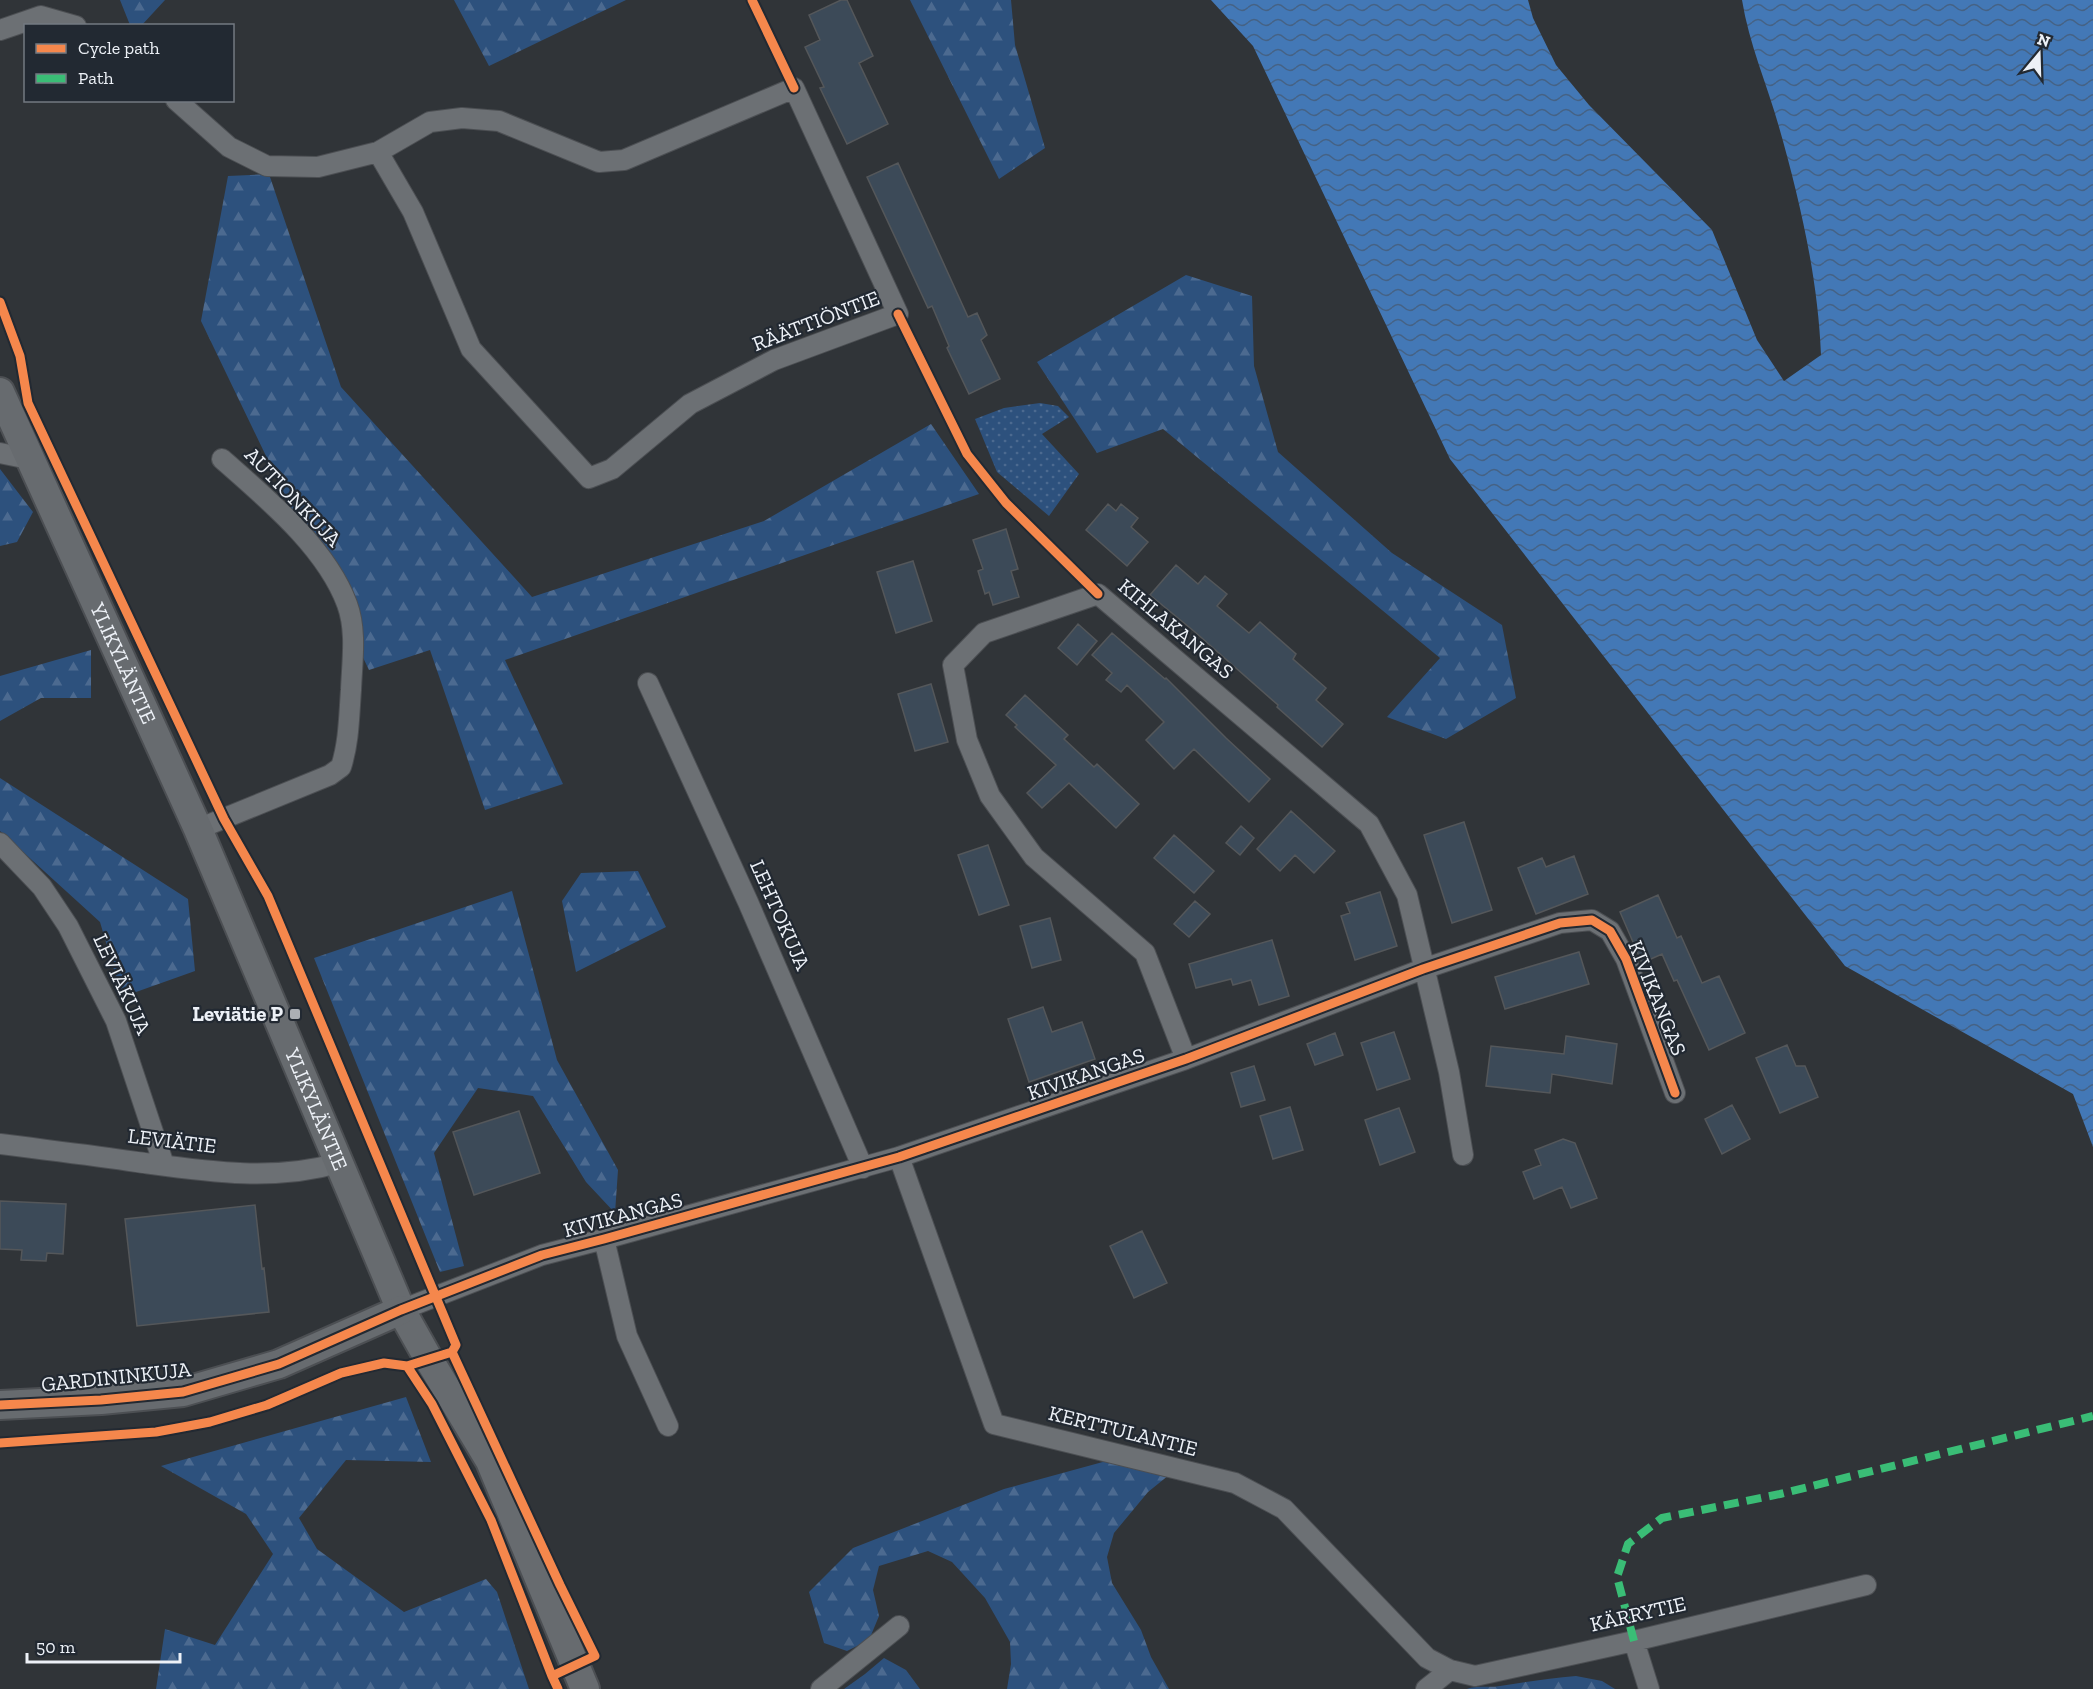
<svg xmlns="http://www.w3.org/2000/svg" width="2093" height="1689" font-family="'Zilla Slab',serif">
  <defs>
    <pattern id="grass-dots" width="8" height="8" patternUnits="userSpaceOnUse" patternTransform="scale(1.5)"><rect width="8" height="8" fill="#2d517d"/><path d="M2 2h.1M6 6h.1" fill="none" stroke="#4c6a90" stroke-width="1.8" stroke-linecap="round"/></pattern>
    <pattern id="forest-firs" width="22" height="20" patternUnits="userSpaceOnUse" patternTransform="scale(1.5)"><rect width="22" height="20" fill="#2d517d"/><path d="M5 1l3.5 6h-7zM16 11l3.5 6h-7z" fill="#4c6a90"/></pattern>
    <pattern id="water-waves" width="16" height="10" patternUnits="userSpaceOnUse" patternTransform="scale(1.5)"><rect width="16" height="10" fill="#4378b6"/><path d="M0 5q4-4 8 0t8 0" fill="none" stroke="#456285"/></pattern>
  </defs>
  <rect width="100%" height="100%" fill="#303438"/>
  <path fill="url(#grass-dots)" d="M1040,403L1058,406L1069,417L1042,434L1079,474L1049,516L997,472L975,419L1004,408Z"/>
  <path fill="url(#forest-firs)" d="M120,0H165L141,26L130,25Z
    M454,0H626L489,66Z
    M910,0H1011L1015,45L1045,148L999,179Z
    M269,174L341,387L532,597L764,521L931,424L979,494L505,660L563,784L485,810L430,650L369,670L201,321L228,176Z
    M1186,275L1252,296L1254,366L1278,452L1392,553L1502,625L1516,698L1446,739L1387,717L1440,658L1163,429L1097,453L1037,362Z
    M0,469L33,512L17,542L0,546Z
    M91,650V698H41L0,721V676Z
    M0,778L188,899L195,971L122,997L100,922L0,831Z
    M638,871L666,927L576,972L562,901L581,873Z
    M512,891L557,1060L618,1170L615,1213L586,1182L533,1096L478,1088L434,1153L464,1266L440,1272L314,958Z
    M406,1397L431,1462L346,1460L299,1518L317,1549L404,1612L486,1579L497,1592L529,1689H156L165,1629L215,1645L273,1554L246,1514L161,1466Z
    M1121,1457L1169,1475L1148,1492L1114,1533L1107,1557L1112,1583L1141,1630L1151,1657L1169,1689H1007L1011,1664L1010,1642L985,1598L952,1562L928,1551L879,1566L873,1590L879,1616L869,1640L847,1651L824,1643L809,1592L853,1548L1004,1489Z
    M884,1658L906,1670L920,1689H844L865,1674Z
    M1576,1676L1602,1681L1615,1689H1467C1477,1685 1489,1688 1500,1686C1526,1682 1550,1678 1576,1676Z"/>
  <path fill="url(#water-waves)" d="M1211,0H1528L1533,18L1556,65L1589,105L1712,230L1757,340L1784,381L1821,355C1818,278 1800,201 1779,127C1767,84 1749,44 1742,0H2093V1147L2073,1094L1845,966L1450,459L1253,46Z"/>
  <path fill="#3c4a58" stroke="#54575a" stroke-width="1.5" d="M841,0H847L873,56L859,63L888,124L847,144L820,88L824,87L805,47L820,40L809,15Z
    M898,163L968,317L977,313L987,335L981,340L1000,379L969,394L947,348L949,346L932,306L928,308L867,177Z
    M1108,504L1116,511L1121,504L1138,518L1131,527L1148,542L1127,566L1086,530Z
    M1006,529L1018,569L1011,571L1019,597L993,605L989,592L985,594L978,571L983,569L973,540Z
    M913,561L932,621L896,633L877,572Z
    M1176,565L1198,584L1205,576L1227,594L1217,606L1249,633L1260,622L1296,654L1293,659L1326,688L1316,700L1343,724L1322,747L1277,707L1278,705L1195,632L1150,595Z
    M1078,624L1097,641L1077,665L1058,648Z
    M1112,633L1165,679L1166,678L1226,738L1270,779L1249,802L1194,749L1174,769L1146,740L1164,722L1127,685L1121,692L1106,680L1112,673L1092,655Z
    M931,684L948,742L915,751L898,694Z
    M1025,695L1068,735L1064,739L1094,767L1097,764L1139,804L1116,828L1069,783L1042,808L1027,793L1056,765L1015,727L1017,725L1006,715Z
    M1291,811L1335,851L1314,873L1295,855L1280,871L1257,849Z
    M1464,822L1492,910L1452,923L1424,835Z
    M1241,826L1254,838L1240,855L1226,843Z
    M1174,835L1214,871L1194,893L1154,858Z
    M988,845L1009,905L979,915L958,855Z
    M1574,856L1588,894L1536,914L1518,868L1542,858L1546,867Z
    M1380,892L1397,946L1355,960L1341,916L1350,913L1346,903Z
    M1658,895L1677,938L1681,936L1702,983L1719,976L1745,1033L1709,1050L1677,980L1674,981L1662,954L1642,963L1620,912Z
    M1195,901L1210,914L1189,937L1174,924Z
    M1050,918L1061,960L1032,968L1020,926Z
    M1272,940L1289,996L1259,1005L1251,980L1233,985L1231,979L1196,988L1189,964Z
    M1579,952L1589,984L1505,1009L1495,977Z
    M1043,1007L1052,1032L1082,1022L1095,1059L1029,1082L1008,1019Z
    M1394,1032L1410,1079L1377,1090L1361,1043Z
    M1335,1033L1343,1055L1315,1065L1307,1044Z
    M1566,1036L1617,1044L1612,1084L1552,1074L1550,1093L1486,1086L1491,1046L1564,1054Z
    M1787,1045L1796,1066H1805L1818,1097L1780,1113L1756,1058Z
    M1254,1066L1265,1100L1241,1107L1231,1073Z
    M1732,1105L1750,1139L1722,1154L1705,1119Z
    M1290,1107L1303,1150L1273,1159L1260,1116Z
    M1399,1108L1415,1152L1380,1165L1365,1120Z
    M519,1111L540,1173L474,1195L453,1132Z
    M1563,1139L1575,1143L1597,1198L1571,1208L1562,1187L1534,1199L1523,1172L1541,1165L1535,1150Z
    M0,1201L66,1204L63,1254L47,1253L46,1261L21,1260L22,1250L0,1249Z
    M255,1205L262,1269L264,1268L269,1312L137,1326L125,1219Z
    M1142,1231L1167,1283L1134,1298L1110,1246Z"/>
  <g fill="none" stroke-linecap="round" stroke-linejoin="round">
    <defs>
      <path id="street" d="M0,30L41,16L76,26
        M176,100L229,147L267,166L318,167L378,152L430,122L462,118L499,121L599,162L624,160L794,88L898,314L774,360L690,404L612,469L589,478L471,349L413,212L378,152
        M0,453L29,459
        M648,683L748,902L863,1168
        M198,829L330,775L341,767C349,742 349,717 351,690C352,662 357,631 347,604C326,547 266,498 222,459
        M0,843L42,887L68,926L116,1021L164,1165
        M1186,1059L1145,953L1034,857L990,796L967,740L953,665L984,633L1098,594L1369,824L1407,895L1449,1072L1463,1155
        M0,1144C46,1150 92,1155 137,1162C204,1171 273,1182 338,1163
        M899,1157L994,1424L1235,1483L1284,1509L1427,1658L1450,1670
        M604,1239L627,1336L668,1426
        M401,1310L542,1255L604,1239L899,1157L1186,1059L1423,969L1560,923L1592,920L1610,931L1626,959L1675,1093
        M1634,1641L1649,1689
        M821,1689L899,1626
        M1426,1689L1450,1670L1475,1676L1634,1641L1866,1585"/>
      <g id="secondary">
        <path id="s1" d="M0,392L198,829L401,1310L428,1358L490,1461L585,1689"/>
        <path d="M0,1405L101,1400L183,1392L279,1364L401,1310"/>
      </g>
    </defs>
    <use href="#street" stroke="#4c4f53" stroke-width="22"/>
    <use href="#secondary" stroke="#4c4f53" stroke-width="32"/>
    <use href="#street" stroke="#6c7074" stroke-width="20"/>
    <use href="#secondary" stroke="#676b6f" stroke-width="28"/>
    <path stroke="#3abd76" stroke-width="8" stroke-dasharray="15 8" stroke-linecap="butt" d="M1634,1641L1617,1577L1628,1544L1662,1518L1780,1494L2093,1416"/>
    <defs>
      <path id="cycleway" d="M752,0L794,88
        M0,302L20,356L28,403L224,819L268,896L456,1345L452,1352L560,1585L595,1656L552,1676L558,1689
        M898,314L967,454L1006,503L1098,594
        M407,1366L432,1404L491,1520L552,1676
        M0,1405L101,1400L183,1392L279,1364L401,1310L542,1255L604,1239L899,1157L1186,1059L1423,969L1560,923L1592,920L1610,931L1626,959L1675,1093
        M0,1443L156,1432L210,1422L267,1405L341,1373L384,1363L407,1366L452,1352"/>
    </defs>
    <use href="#cycleway" stroke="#222932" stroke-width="13"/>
    <use href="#cycleway" stroke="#f5874c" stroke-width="9"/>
  </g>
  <rect fill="#abafb4" stroke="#222932" stroke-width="2" x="289" y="1008" width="12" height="12" rx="3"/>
  <g text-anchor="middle" stroke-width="4.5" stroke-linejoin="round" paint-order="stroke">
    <g font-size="21" fill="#edf1f7" stroke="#222932">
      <text transform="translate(816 321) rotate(-21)" y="7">RÄÄTTIÖNTIE</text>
      <text transform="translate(293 497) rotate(46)" y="7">AUTIONKUJA</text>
      <text transform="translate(1176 629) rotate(40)" y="7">KIHLAKANGAS</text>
      <text dy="7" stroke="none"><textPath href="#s1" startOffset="298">YLIKYLÄNTIE</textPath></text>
      <text transform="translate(780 915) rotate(66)" y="7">LEHTOKUJA</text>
      <text transform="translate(122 984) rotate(65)" y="7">LEVIÄKUJA</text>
      <text transform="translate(1657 998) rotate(68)" y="7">KIVIKANGAS</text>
      <text transform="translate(1086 1074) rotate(-19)" y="7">KIVIKANGAS</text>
      <text dy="7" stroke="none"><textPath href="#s1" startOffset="784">YLIKYLÄNTIE</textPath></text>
      <text transform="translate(172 1141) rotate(7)" y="7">LEVIÄTIE</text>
      <text transform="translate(623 1215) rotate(-15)" y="7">KIVIKANGAS</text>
      <text transform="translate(116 1377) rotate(-6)" y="7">GARDININKUJA</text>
      <text transform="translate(1123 1431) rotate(14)" y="7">KERTTULANTIE</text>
      <text transform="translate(1638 1614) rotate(-13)" y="7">KÄRRYTIE</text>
    </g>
    <g font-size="21" font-weight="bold" fill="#edf1f7" stroke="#222932" text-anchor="end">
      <text x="283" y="1021">Leviätie P</text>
    </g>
  </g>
  <rect x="24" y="24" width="210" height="78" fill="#222932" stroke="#737981" stroke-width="1.5"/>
  <rect x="36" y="44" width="30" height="9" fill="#f5874c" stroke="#737981" stroke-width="1.5"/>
  <text x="78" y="54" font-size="18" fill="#edf1f7">Cycle path</text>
  <rect x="36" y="74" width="30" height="9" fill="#3abd76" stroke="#737981" stroke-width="1.5"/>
  <text x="78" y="84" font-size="18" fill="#edf1f7">Path</text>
  <g transform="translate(2039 54) rotate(19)" stroke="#222932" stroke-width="4.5" paint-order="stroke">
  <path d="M0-4.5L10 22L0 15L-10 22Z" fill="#edf1f7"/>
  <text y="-9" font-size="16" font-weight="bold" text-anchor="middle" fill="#edf1f7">N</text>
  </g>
  <path d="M27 1653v9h153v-9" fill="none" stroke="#edf1f7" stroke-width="3"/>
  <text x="36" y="1653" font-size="18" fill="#edf1f7" stroke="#222932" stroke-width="4.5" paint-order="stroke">50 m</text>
</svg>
